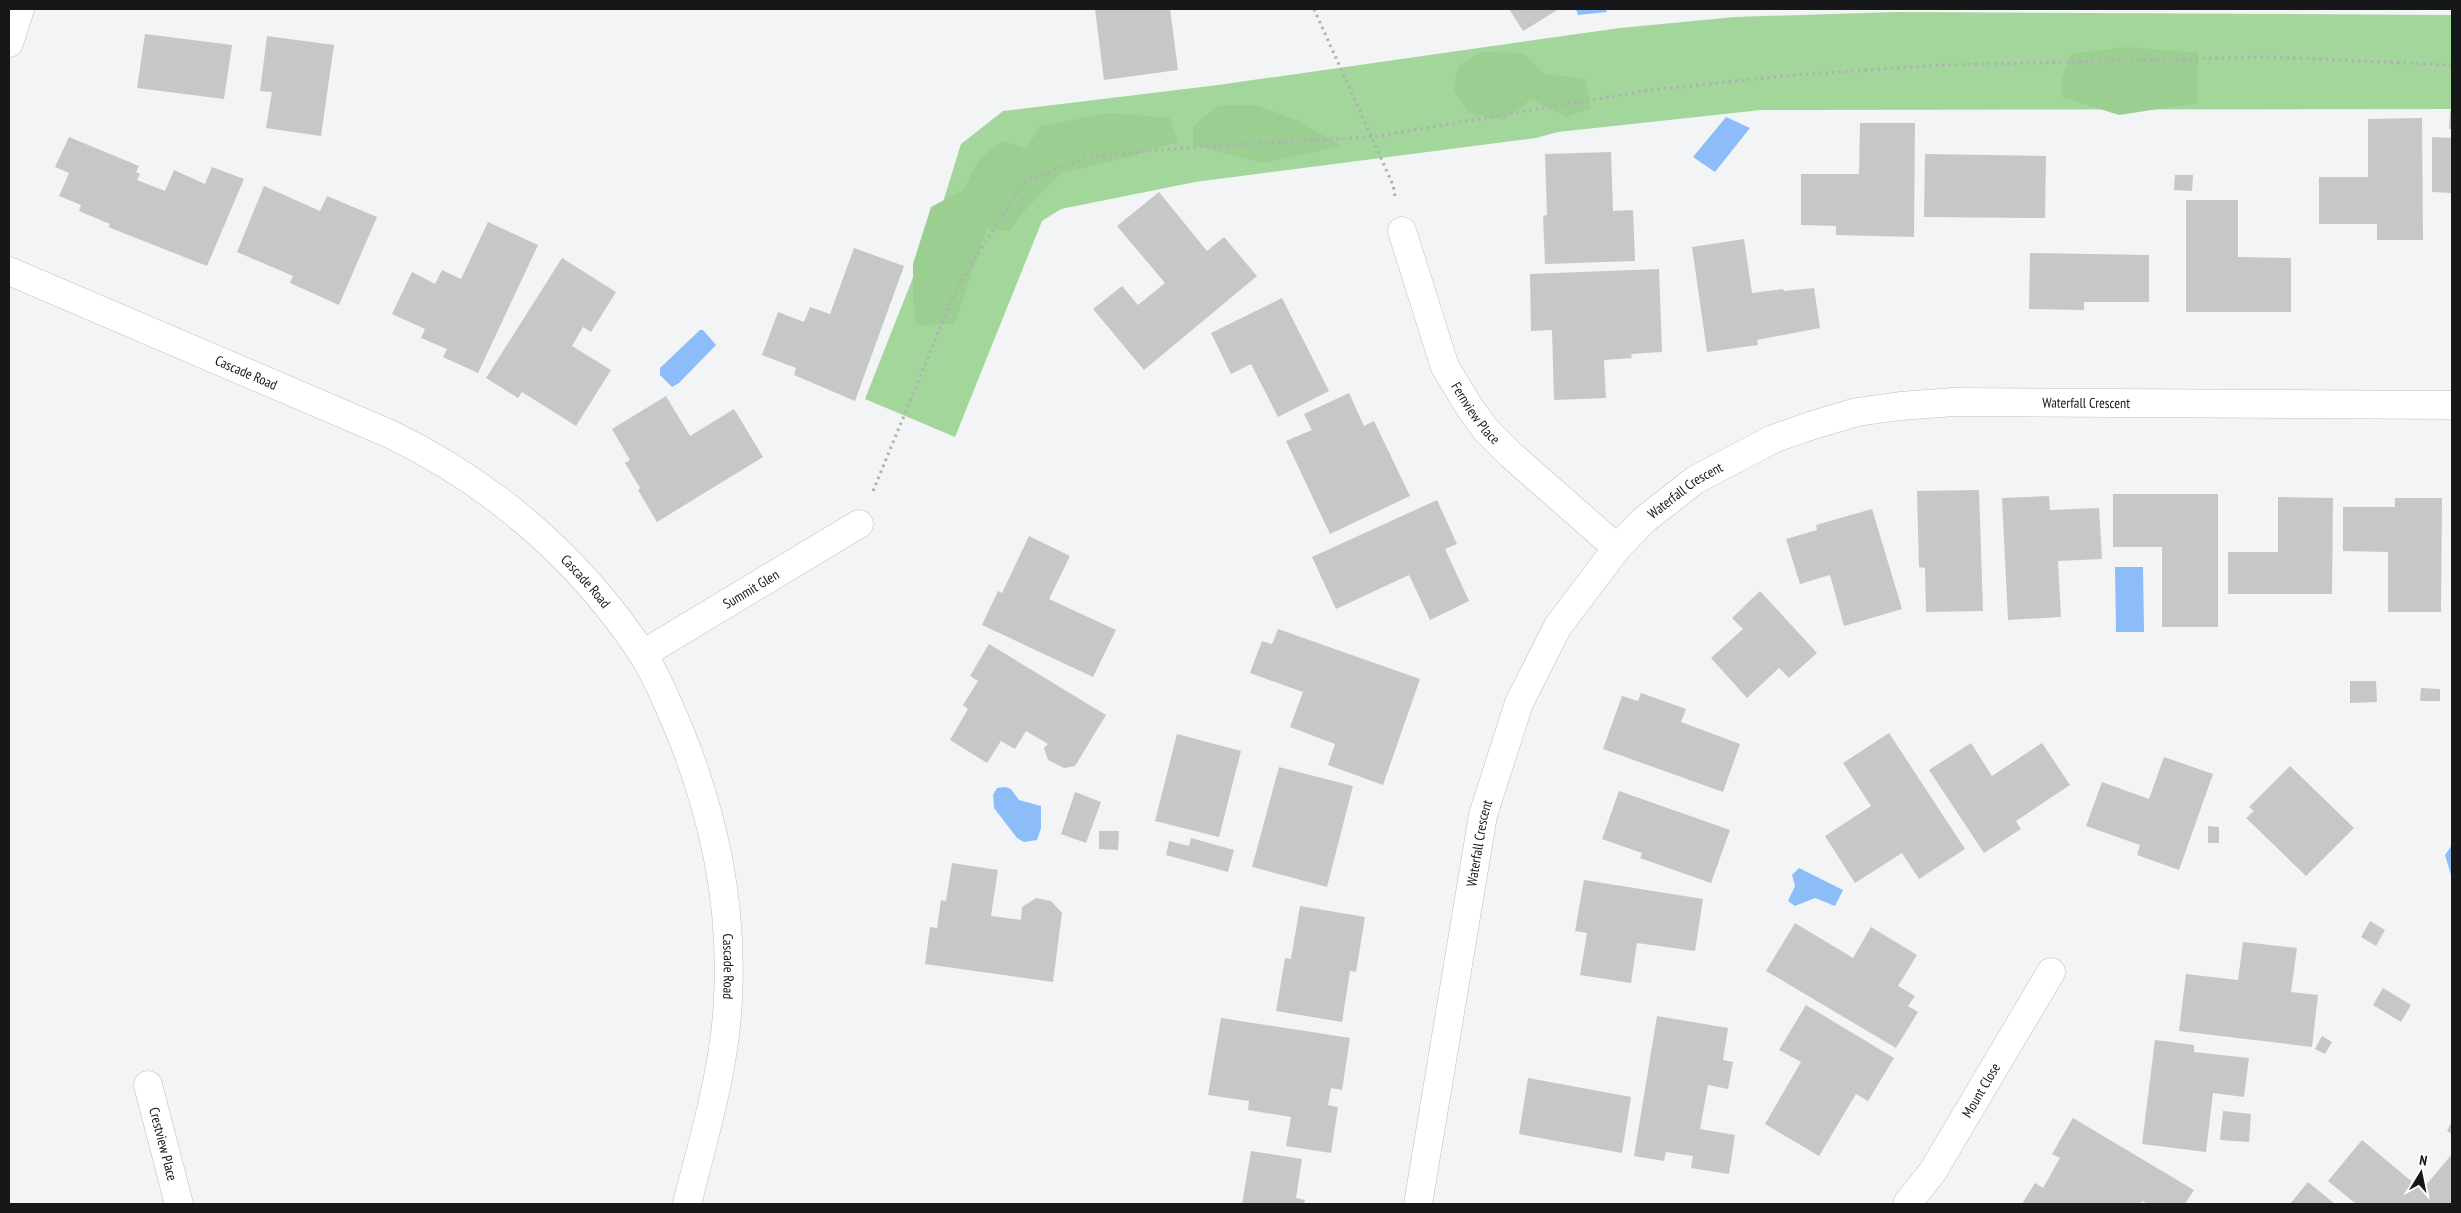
<svg xmlns="http://www.w3.org/2000/svg" width="2461" height="1213" font-family="'PT Sans Narrow',sans-serif">
  <rect width="100%" height="100%" fill="#f2f4f6"/>
  <path fill="#a3d69a" d="M1897,12L2452,15V109L1761,110L1558,132L1536,138L1195,182L1061,209L1042,221L955,437L865,399L944,199L961,144L1003,111L1218,85L1620,28L1735,17Z"/>
  <path fill="#9bce91" d="M2127,47L2198,53V103L2119,115L2062,97V78L2071,54Z
    M1480,52L1524,53L1545,74L1585,79L1591,108L1566,117L1531,99L1504,120L1469,113L1454,91L1458,66Z
    M1219,105H1254L1297,120L1341,146L1263,163L1193,145V126Z
    M1109,113L1170,118L1178,142L1126,158L1061,173L1025,210L1010,231L987,229L954,324L916,325L913,301V264L931,207L963,190L981,157L1004,141L1026,149L1041,126Z"/>
  <path fill="#8dbdf9" d="M1576,9H1606L1607,12L1578,15Z
    M1726,117L1750,128L1715,172L1693,157Z
    M700,330H703L716,345L679,383L672,387L660,375V368Z
    M2115,567H2143L2144,632H2116Z
    M1005,787L1011,789L1019,800L1041,806V828L1037,840L1024,842L1017,838L994,808L993,795L997,788Z
    M2452,845V878L2445,855Z
    M1799,868L1843,890L1835,906L1815,898L1795,906L1788,901L1795,886L1792,875Z"/>
  <path fill="#c6c7c9" d="M1095,9H1170L1178,70L1104,80Z
    M1509,9H1559L1523,31Z
    M145,34L232,45L224,99L137,88Z
    M267,36L334,45L321,136L266,128L272,92L260,91Z
    M2450,111H2452V129H2449Z
    M2422,118L2423,240H2377V224H2319V177H2368V119Z
    M1860,123H1915L1914,237L1836,235V226L1801,225V174H1859Z
    M69,137L139,166L136,172L140,174L137,180L165,191L174,170L205,184L212,167L244,179L207,266L108,227L110,224L79,211L81,205L59,196L69,173L55,167Z
    M2432,137L2452,138V193L2432,192Z
    M1611,152L1613,211L1633,210L1635,261L1545,264L1543,216L1547,215L1545,154Z
    M1925,154L2046,156L2045,218L1924,217Z
    M2175,175H2193L2192,191L2174,190Z
    M264,186L320,211L327,196L377,217L339,305L290,283L293,276L237,252Z
    M1159,192L1207,251L1224,237L1257,276L1144,370L1093,309L1122,286L1138,305L1165,283L1117,226Z
    M2186,200H2238V257L2291,258V312H2186Z
    M488,222L538,245L478,373L443,357L447,349L421,338L425,329L392,314L412,272L435,284L442,270L461,279Z
    M1744,239L1752,293L1783,289L1784,291L1814,288L1820,328L1757,340L1758,345L1707,352L1692,247Z
    M854,248L904,266L855,401L794,375L796,368L762,355L778,312L804,322L810,307L830,314Z
    M2030,253L2149,255V302H2084V310L2029,309Z
    M562,258L616,292L591,332L583,327L572,346L611,370L576,426L522,392L518,398L486,378Z
    M1659,269L1662,352L1631,354L1632,358L1604,360L1606,398L1554,400L1552,330L1531,331L1530,274Z
    M1282,298L1329,391L1278,417L1251,364L1231,374L1211,333Z
    M1349,393L1364,426L1374,421L1410,496L1330,534L1286,441L1312,430L1304,414Z
    M666,396L690,436L734,409L763,457L657,522L638,490L640,488L625,463L630,460L612,429Z
    M1979,490L1983,611L1926,612L1925,568L1919,567L1917,491Z
    M2113,494H2218V627H2162V547H2113Z
    M2049,496L2050,510L2099,508L2102,559L2058,561L2061,617L2008,620L2002,498Z
    M2278,497L2333,498L2332,594H2228V552H2278Z
    M2395,498H2442L2441,612H2388V552L2343,551V507H2395Z
    M1437,500L1457,544L1445,549L1469,601L1430,620L1409,575L1336,609L1312,557Z
    M1872,509L1902,609L1844,626L1830,575L1800,584L1786,539L1817,530L1816,525Z
    M1029,536L1070,556L1049,599L1116,630L1093,677L982,625L998,591L1002,593Z
    M1760,591L1817,653L1789,678L1779,668L1747,698L1711,658L1743,629L1732,618Z
    M1278,629L1420,679L1383,785L1328,765L1335,744L1290,727L1303,692L1250,673L1262,641L1272,644Z
    M989,644L1106,715L1075,766L1064,768L1048,760L1044,748L1048,744L1026,731L1015,749L1001,741L987,763L950,740L968,709L963,705L978,681L970,676Z
    M2350,681H2376L2377,702L2350,703Z
    M2421,688L2440,689V701H2420Z
    M1641,693L1686,709L1681,722L1740,744L1723,792L1603,749L1622,696L1638,701Z
    M1889,733L1965,849L1919,879L1902,853L1855,883L1825,836L1871,806L1843,763Z
    M1177,734L1241,751L1219,837L1155,821Z
    M1971,743L1992,776L2042,743L2070,785L2016,821L2021,829L1984,853L1929,770Z
    M2164,757L2213,774L2179,870L2137,855L2140,845L2086,826L2102,782L2149,799Z
    M2290,766L2354,828L2306,876L2246,818L2254,811L2249,807Z
    M1279,767L1353,786L1327,887L1252,867Z
    M1619,791L1730,830L1711,883L1640,858L1642,853L1602,839Z
    M1075,792L1101,802L1086,843L1061,834Z
    M2208,826L2219,827V843H2208Z
    M1099,831H1119L1118,850L1099,849Z
    M1191,838L1234,850L1228,872L1166,855L1169,841L1189,846Z
    M952,863L998,870L991,916L1021,920L1022,907L1036,898L1051,901L1062,913L1053,982L925,964L930,927L937,928L941,900L946,901Z
    M1584,880L1703,899L1695,951L1637,943L1631,983L1580,975L1587,933L1575,931Z
    M1300,906L1365,917L1356,972L1350,971L1342,1022L1276,1011L1285,958L1291,959Z
    M2370,921L2385,930L2376,946L2361,937Z
    M1795,923L1853,958L1871,927L1917,955L1898,986L1915,996L1908,1006L1918,1012L1896,1048L1766,971Z
    M2243,942L2297,948L2291,992L2318,995L2312,1047L2179,1031L2186,974L2238,980Z
    M2383,988L2411,1005L2401,1022L2373,1005Z
    M1806,1005L1894,1058L1868,1101L1856,1094L1819,1156L1765,1124L1801,1062L1779,1050Z
    M1657,1016L1728,1028L1723,1060L1733,1062L1728,1089L1708,1085L1700,1129L1735,1135L1729,1174L1691,1168L1693,1156L1666,1152L1664,1161L1634,1156Z
    M1221,1018L1350,1038L1342,1090L1331,1088L1328,1105L1338,1107L1331,1153L1286,1146L1291,1117L1248,1110L1249,1101L1208,1095Z
    M2322,1036L2332,1042L2325,1054L2315,1049Z
    M2155,1040L2194,1045V1052L2249,1058L2244,1097L2213,1093L2206,1152L2142,1144Z
    M1528,1078L1631,1097L1622,1153L1519,1134Z
    M2223,1111L2251,1114L2249,1142L2220,1140Z
    M2073,1118L2194,1190L2185,1204H2148L2142,1201L2140,1204H2022L2035,1183L2043,1188L2060,1158L2052,1154Z
    M2452,1121V1134L2447,1131Z
    M2362,1140L2422,1190L2452,1154V1204H2356L2328,1181Z
    M1251,1151L1302,1159L1296,1198L1305,1200L1304,1204H1242Z
    M2308,1182L2335,1204H2290Z"/>
  <g fill="none" stroke-linecap="round" stroke-linejoin="round">
    <defs>
      <g id="minor">
        <path d="M9,43L20,9"/>
        <path id="s1" d="M1402,231L1445,367L1470,408L1486,430L1511,455L1617,548"/>
        <path id="s2" d="M9,271L390,434C492,483 579,558 642,653C657,676 667,702 678,727C714,815 733,903 728,999C725,1069 704,1136 687,1204"/>
        <path id="s3" d="M643,654L859,524"/>
        <path id="s4" d="M148,1085L179,1204"/>
        <path id="s5" d="M1418,1204L1483,815L1519,703L1558,626L1617,548L1644,520L1695,480L1773,439L1813,425L1857,412L1900,406L1954,402L2452,405"/>
        <path id="s6" d="M1907,1204L1933,1171L2051,972"/>
      </g>
    </defs>
    <use href="#minor" stroke="#bcbfc1" stroke-width="29"/>
    <path stroke="#afb1b3" stroke-width="3" stroke-dasharray="2.5 4" stroke-linecap="butt" d="M1314,9L1393,185L1395,196
      M873,491L957,287L1024,182L1087,157L1192,147L1371,137L1651,90L1795,75L1943,65L2270,57L2452,65"/>
    <use href="#minor" stroke="#fff" stroke-width="28"/>
  </g>
  <g text-anchor="middle" stroke-width="4" stroke-linejoin="round" paint-order="stroke">
    <g font-size="14" fill="#161718" stroke="#fff">
      <text dy="5" stroke="none"><textPath href="#s2" startOffset="258">Cascade Road</textPath></text>
      <text dy="5" stroke="none"><textPath href="#s5" startOffset="1206">Waterfall Crescent</textPath></text>
      <text dy="5" stroke="none"><textPath href="#s1" startOffset="198">Fernview Place</textPath></text>
      <text dy="5" stroke="none"><textPath href="#s5" startOffset="786">Waterfall Crescent</textPath></text>
      <text dy="5" stroke="none"><textPath href="#s2" startOffset="661">Cascade Road</textPath></text>
      <text dy="5" stroke="none"><textPath href="#s3" startOffset="126">Summit Glen</textPath></text>
      <text dy="5" stroke="none"><textPath href="#s5" startOffset="366">Waterfall Crescent</textPath></text>
      <text dy="5" stroke="none"><textPath href="#s2" startOffset="1081">Cascade Road</textPath></text>
      <text dy="5" stroke="none"><textPath href="#s6" startOffset="136">Mount Close</textPath></text>
      <text dy="5" stroke="none"><textPath href="#s4" startOffset="61">Crestview Place</textPath></text>
    </g>
  </g>
  <rect width="2461" height="1213" fill="none" stroke="#161718" stroke-width="20"/>
  <g transform="translate(2421 1173) rotate(10)" stroke="#ffffff" stroke-width="4" paint-order="stroke">
  <path d="M0-4L9 19L0 12L-9 19Z" fill="#161718"/>
  <text y="-8" font-size="14" font-weight="bold" text-anchor="middle" fill="#161718">N</text>
  </g>
</svg>
